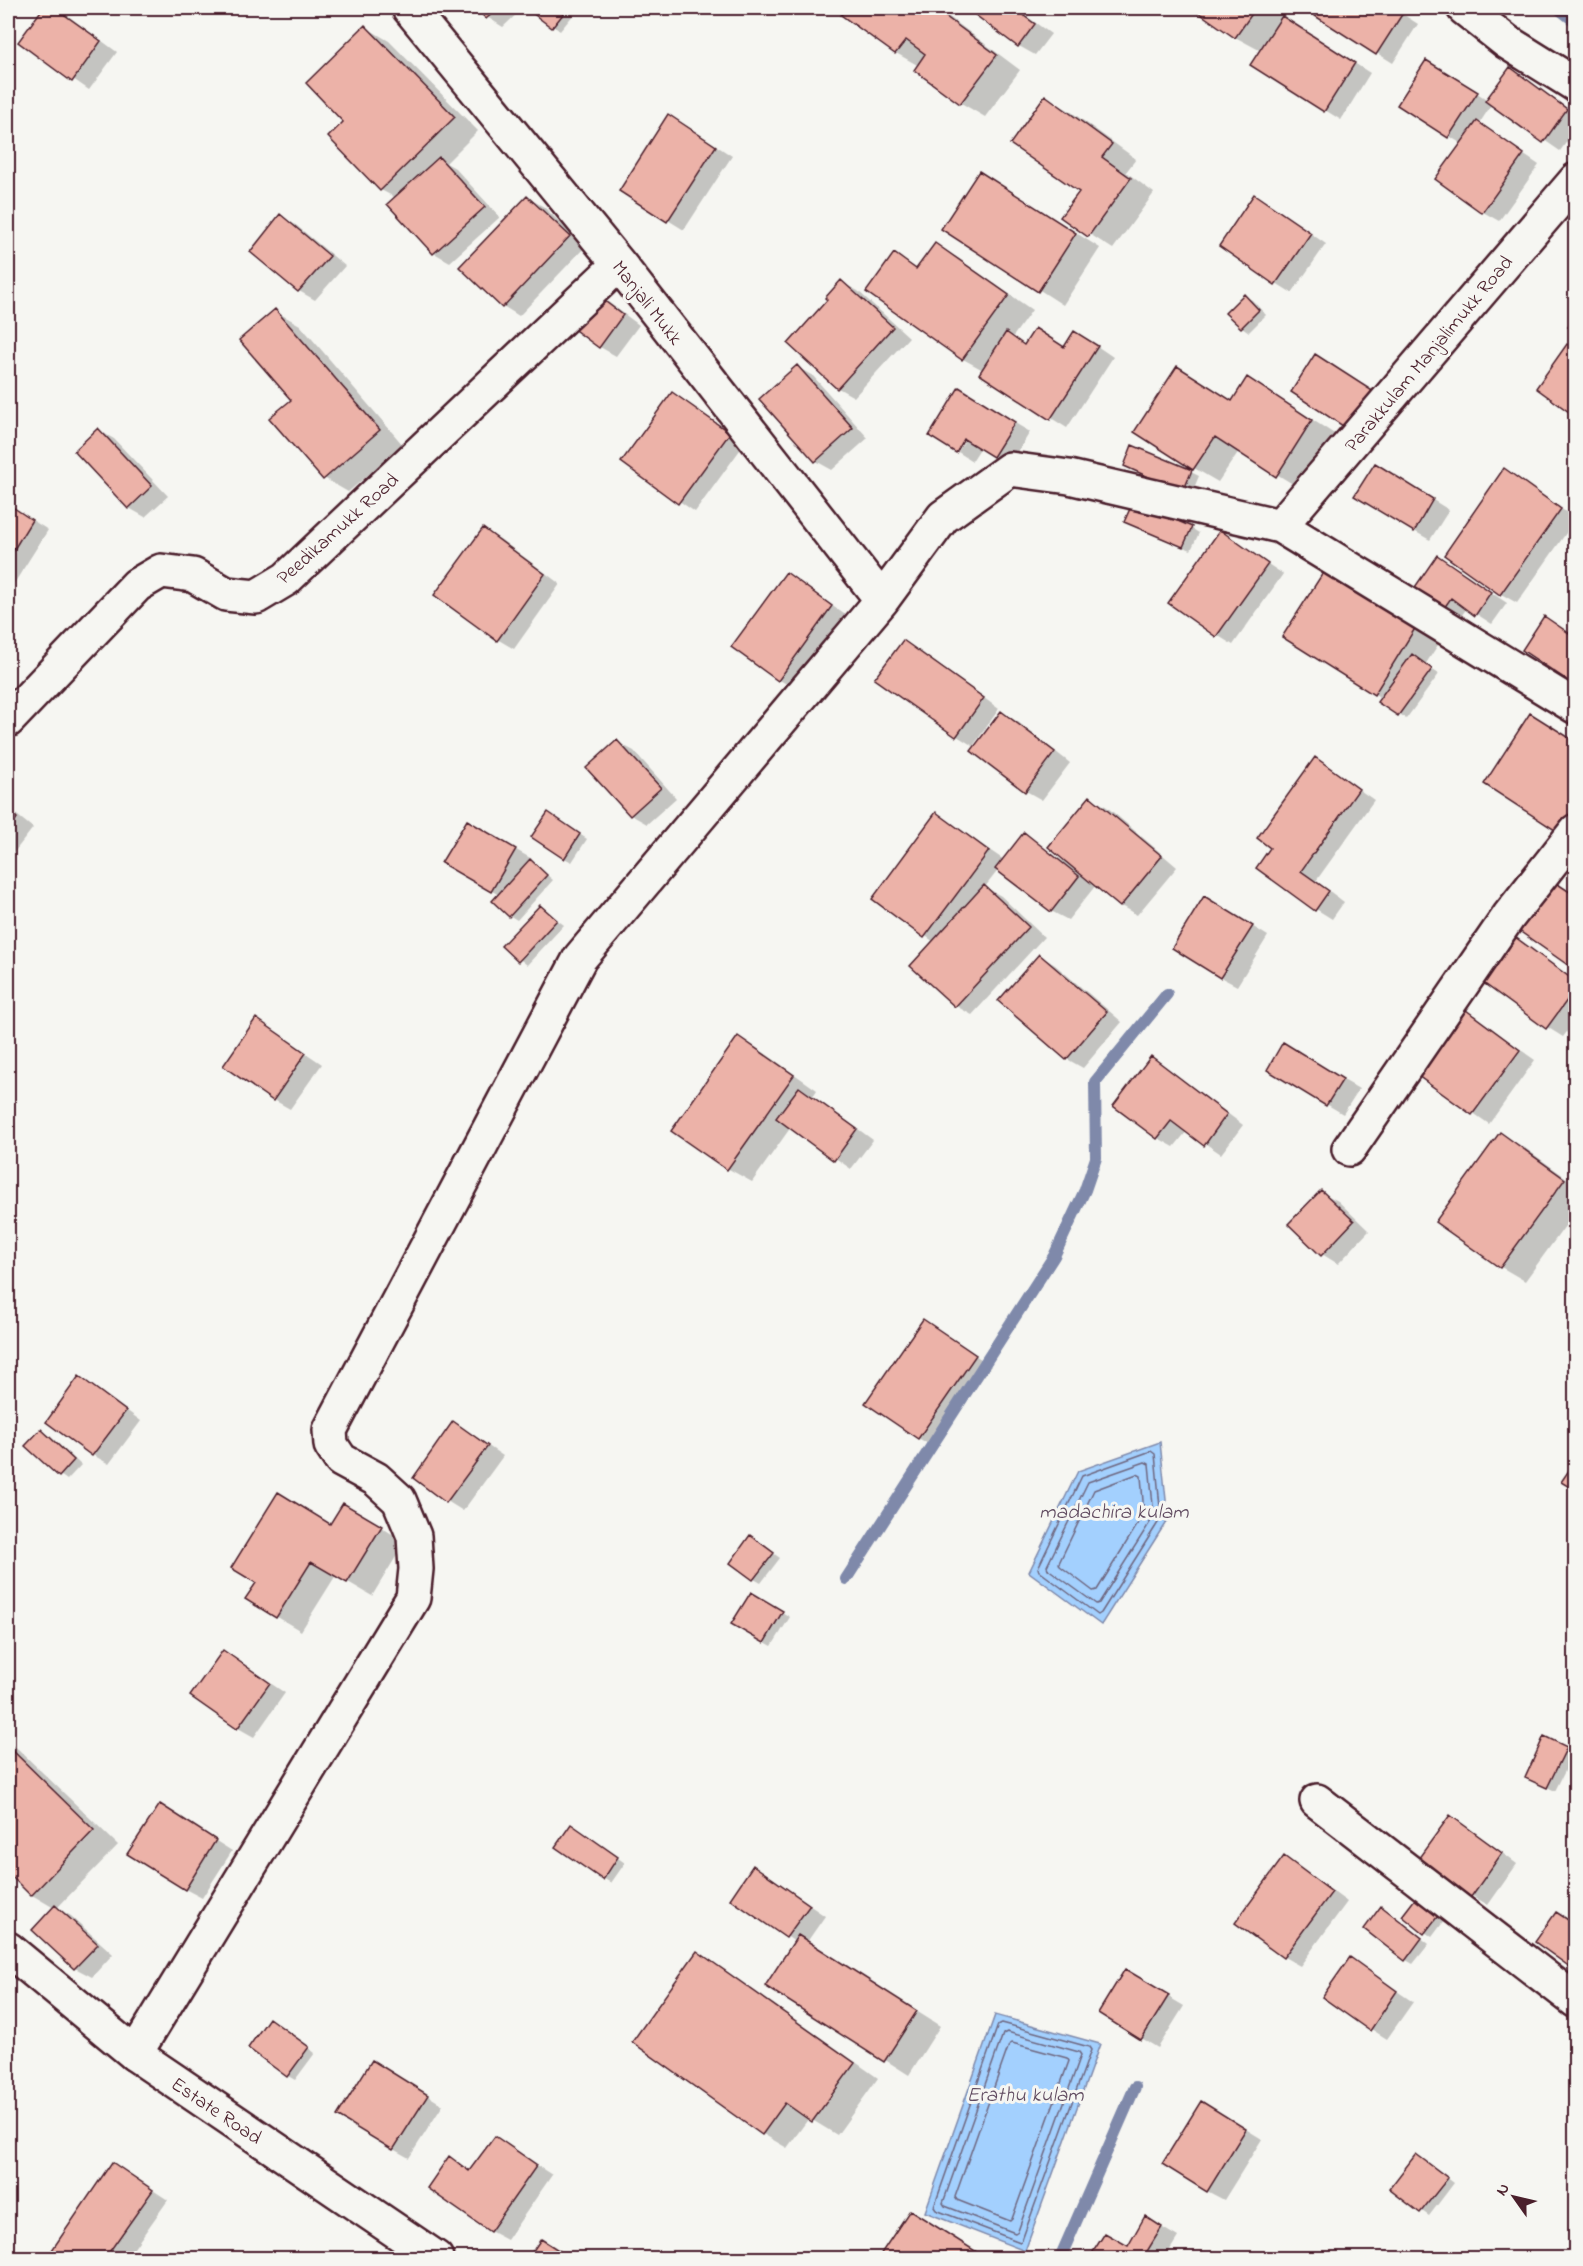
<svg xmlns="http://www.w3.org/2000/svg" width="1583" height="2266" font-family="'Indie Flower',sans-serif">
  <rect width="100%" height="100%" fill="#f6f6f2"/>
  <filter id="ink" filterUnits="userSpaceOnUse"><feTurbulence type="fractalNoise" baseFrequency=".0167" numOctaves="2"/><feDisplacementMap in="SourceGraphic" scale="12" xChannelSelector="R" yChannelSelector="G"/><feConvolveMatrix kernelMatrix="1 2 1 2 8 2 1 2 1" color-interpolation-filters="sRGB"/></filter>
  <g filter="url(#ink)">
    <path fill="#a3d0fe" stroke="#7f89aa" stroke-width="1.5" d="M1160,1442L1168,1519L1101,1625L1029,1572L1078,1471Z
      M995,2015L1100,2044L1025,2251L925,2212Z"/>
    <path fill="#0003" d="M45,8H54L64,13L117,52L89,90L20,42Z
      M478,8H523L503,27L487,17Z
      M530,8H579L560,31Z
      M848,8H937L1020,70L985,117L961,103L916,70L919,66L896,53L843,14Z
      M968,8H1015L1051,34L1035,55L1019,46Z
      M1194,8H1290L1283,18L1370,73L1341,120L1325,110L1261,51L1235,37Z
      M1322,8H1393L1418,24L1393,63L1317,16Z
      M365,27L389,41L478,131L446,163L455,168L500,217L450,262L434,253L396,198L381,190L330,137L345,122Z
      M1510,69L1576,114V129L1560,151L1492,104L1479,124L1539,165L1499,221L1483,212L1462,144L1449,136L1442,71L1488,100Z
      M1045,97L1070,111L1136,159L1126,172L1154,193L1113,249L1063,217L1081,192Z
      M685,125L732,156L684,230L621,191Z
      M1003,187L1100,248L1063,305L943,228Z
      M528,198L544,207L585,247L519,316L503,306Z
      M1271,206L1326,244L1292,293L1276,283Z
      M281,216L297,226L345,266L315,300L299,291L252,251Z
      M935,245L959,259L1032,310L1012,338L1026,346L1065,348L1091,342L1113,357L1067,428L981,374L983,370L963,359L868,291L894,255L918,269Z
      M841,282L858,291L909,337L854,397L838,388L829,300Z
      M593,291L639,325L616,356L600,347L554,313Z
      M1244,296L1252,300L1266,315L1249,332L1242,327Z
      M275,311L300,325L403,445L348,492L324,478L293,400Z
      M797,367L813,376L868,438L832,470L816,461Z
      M1177,368L1233,402L1271,393L1336,435L1301,489L1239,451L1218,482L1194,468Z
      M672,394L745,443L695,512L623,462Z
      M975,399L1030,432L1010,465L981,447L972,461L958,452L969,433Z
      M98,430L114,439L168,496L145,517L129,508Z
      M1125,466L1191,472L1199,476L1191,495Z
      M1505,470L1576,519L1517,603L1501,594Z
      M1391,474L1449,510L1430,540L1414,531Z
      M8,505L48,530L8,593Z
      M1133,526L1191,528L1199,533L1191,550Z
      M483,530L500,539L560,584L514,649L497,639Z
      M1220,532L1283,574L1233,645L1217,635Z
      M1438,557L1507,603L1492,624L1467,608L1459,619L1443,609Z
      M1328,567L1443,637L1425,665L1439,674L1406,719L1374,693Z
      M786,574L847,616L795,689L778,679Z
      M903,642L920,651L999,709L973,746L957,736L877,678Z
      M1002,713L1018,722L1070,763L1042,800L1026,791Z
      M617,742L634,751L676,798L647,824L631,815Z
      M1315,759L1374,800L1316,881L1344,902L1332,919L1316,909L1273,847Z
      M1091,798L1107,807L1177,867L1137,915L1121,906L1096,885L1068,920L1051,911L999,869L985,887L1001,896L1044,937L972,1015L956,1006L934,942L874,899L937,814L1004,860L1024,834L1063,861Z
      M8,808L33,828L8,860Z
      M556,819L587,839L572,862L564,858Z
      M467,822L532,859L530,861L553,880L517,920L509,915L499,895L443,862Z
      M540,907L564,925L527,965L504,946Z
      M1221,907L1268,936L1237,986L1220,977Z
      M1512,936L1576,981V1020L1563,1037L1547,1027Z
      M1039,955L1055,965L1122,1022L1083,1068L1067,1059Z
      M1462,1009L1535,1060L1489,1124L1416,1073Z
      M257,1020L322,1064L290,1109L274,1100Z
      M739,1038L763,1052L817,1090L813,1096L873,1140L851,1169L791,1127L752,1182L727,1168Z
      M1283,1045L1359,1089L1343,1114L1269,1070Z
      M1151,1058L1167,1068L1243,1125L1221,1154L1187,1131L1174,1147L1158,1138L1115,1105Z
      M1500,1134L1525,1148L1576,1185V1211L1525,1281L1501,1267L1437,1221Z
      M1321,1192L1338,1201L1369,1231L1338,1264L1322,1254Z
      M940,1331L991,1366L934,1447L918,1438Z
      M80,1378L96,1388L141,1421L109,1464L93,1455L48,1422Z
      M454,1423L503,1456L463,1511L447,1501Z
      M41,1431L49,1435L81,1465L67,1480L60,1475Z
      M368,1519L405,1542L372,1596L336,1575L301,1631L247,1599L331,1525Z
      M758,1542L780,1558L761,1583L754,1579Z
      M752,1594L790,1617L772,1646L733,1624Z
      M224,1652L285,1693L254,1737L238,1728Z
      M8,1742L18,1749L118,1845L57,1908L71,1916L113,1954L92,1977L75,1968L54,1908L32,1895L8,1871Z
      M1566,1748L1574,1753L1555,1791L1535,1781Z
      M176,1816L232,1851L202,1898L185,1889Z
      M1450,1817L1466,1826L1517,1864L1488,1905L1471,1895Z
      M579,1830L625,1863L611,1883L603,1878Z
      M1285,1858L1301,1868L1347,1902L1300,1966L1284,1957Z
      M754,1867L825,1916L807,1942L940,2026L909,2075L767,1985L795,1942L732,1898Z
      M1423,1905L1444,1921L1432,1937L1425,1932Z
      M1389,1913L1429,1944L1413,1964L1406,1960Z
      M697,1953L721,1967L878,2078L837,2135L809,2118L787,2148L763,2134Z
      M1350,1959L1413,2002L1387,2039L1371,2029Z
      M1125,1971L1184,2006L1158,2048L1100,2013Z
      M277,2024L315,2053L295,2080L288,2076Z
      M388,2071L443,2105L409,2158L393,2149Z
      M1218,2112L1262,2139L1224,2200L1207,2191Z
      M495,2138L552,2175L507,2240L490,2231L450,2158L471,2171Z
      M1417,2155L1454,2183L1429,2216L1391,2189Z
      M113,2164L168,2200L127,2258H67L54,2250Z
      M910,2212L934,2226L986,2258H880Z
      M1146,2218L1178,2237L1165,2258H1100L1094,2255L1129,2248Z
      M541,2241L557,2250L570,2258H530Z"/>
    <g fill="none" stroke-linecap="round" stroke-linejoin="round">
      <path stroke="#6e667f" stroke-width="1.5" d="M1151,1451L1155,1454L1161,1518L1101,1613L1098,1615L1039,1571L1038,1568L1082,1476Z
        M1145,1462L1149,1464L1154,1516L1099,1603L1096,1604L1048,1569L1047,1566L1088,1482Z
        M1137,1474L1141,1476L1144,1514L1097,1590L1093,1591L1060,1566L1059,1563L1094,1490Z
        M1002,2023L1089,2047L1091,2050L1022,2240L1020,2242L936,2210L934,2207L998,2025Z
        M1007,2032L1079,2052L1081,2055L1018,2231L1015,2233L945,2206L943,2203L1003,2034Z
        M1012,2043L1067,2058L1069,2061L1012,2219L1010,2221L957,2200L955,2197L1009,2045Z"/>
      <path stroke="#7f89aa" stroke-width="12" d="M1558,8L1576,22
        M846,1579L1054,1256L1085,1190L1096,1158L1095,1082L1167,994
        M1060,2258L1135,2087"/>
    </g>
    <path fill="#ecb2a8" stroke="#4a1f2b" stroke-width="1.5" d="M43,8H55L101,41L72,82L18,42Z
      M476,8H498L486,19Z
      M528,8H568L552,28L527,9Z
      M847,8H934L997,55L960,104L914,70L925,54L906,40L895,54L841,15Z
      M966,8H1013L1035,24L1018,47Z
      M1192,8H1256L1235,38Z
      M1320,8H1394L1403,13L1376,55L1315,16Z
      M1282,16L1355,63L1324,112L1250,65Z
      M365,25L455,117L380,191L328,137L343,122L306,83Z
      M1426,60L1478,92L1448,138L1397,105Z
      M1510,67L1567,109L1543,143L1485,101Z
      M1045,95L1112,144L1102,157L1131,178L1088,237L1060,217L1079,192L1010,144Z
      M668,114L716,146L667,222L619,191Z
      M1477,121L1524,154L1482,213L1435,179Z
      M439,157L485,207L433,254L387,204Z
      M979,171L1076,233L1038,292L941,229Z
      M1254,194L1311,233L1275,285L1219,246Z
      M527,196L570,236L502,308L459,267Z
      M280,214L330,256L298,292L250,252Z
      M935,243L1009,295L962,360L866,292L894,253L916,269Z
      M577,280L623,315L599,348L552,313Z
      M841,280L893,327L837,389L788,344L827,300L825,298Z
      M1244,294L1259,310L1241,328L1225,313Z
      M275,309L380,430L323,480L269,418L291,400L239,340Z
      M1576,316V333L1568,327Z
      M1035,328L1064,347L1074,331L1098,346L1050,420L979,374L1006,332L1024,345Z
      M1567,344L1576,350V417L1536,388Z
      M1315,354L1374,392L1349,430L1291,392Z
      M797,365L853,428L815,462L759,399Z
      M1177,366L1232,401L1247,377L1312,420L1276,477L1215,437L1193,470L1134,432Z
      M959,387L1015,422L993,457L964,439L956,453L929,436Z
      M672,392L730,433L678,504L621,462Z
      M98,428L152,486L128,509L74,451Z
      M1132,445L1192,470L1183,492L1124,466Z
      M1375,463L1433,499L1414,532L1354,496Z
      M1504,468L1561,509L1500,595L1444,555Z
      M1133,502L1192,527L1183,547L1124,522Z
      M8,504L32,520L8,559Z
      M483,528L545,574L497,641L434,595Z
      M1220,530L1268,564L1216,637L1168,603Z
      M1437,555L1491,592L1475,616L1451,598L1442,611L1413,590Z
      M1328,565L1419,622L1374,695L1282,637Z
      M786,572L832,606L778,681L731,647Z
      M1544,616L1576,638V686L1522,650Z
      M903,640L984,698L956,737L874,679Z
      M1412,654L1432,669L1398,716L1377,702Z
      M1001,711L1055,752L1025,792L971,751Z
      M1530,713L1576,742V819L1564,836L1484,784Z
      M617,740L661,788L630,816L586,768Z
      M1315,757L1359,789L1301,871L1329,891L1315,911L1256,868L1270,848L1257,838Z
      M1090,796L1162,856L1120,907L1048,847Z
      M8,810L17,818L8,830Z
      M548,812L580,834L564,859L531,837Z
      M936,812L989,851L924,938L872,899Z
      M467,820L516,849L491,892L441,863Z
      M1024,832L1079,876L1051,912L995,869Z
      M530,859L547,875L509,917L492,901Z
      M1553,881L1576,896V963L1572,968L1518,930Z
      M984,885L1029,927L955,1007L910,966Z
      M1204,896L1253,926L1220,978L1172,948Z
      M540,905L557,920L518,962L501,946Z
      M1511,934L1576,982V988L1546,1029L1478,979Z
      M1039,954L1107,1012L1066,1060L998,1001Z
      M1462,1007L1520,1050L1472,1115L1414,1073Z
      M256,1018L306,1053L273,1101L223,1066Z
      M738,1036L794,1075L727,1170L671,1131Z
      M1283,1042L1343,1079L1326,1106L1267,1070Z
      M1151,1056L1227,1114L1204,1146L1171,1121L1157,1139L1113,1106Z
      M799,1087L857,1129L834,1161L776,1118Z
      M1500,1132L1565,1179L1500,1268L1435,1222Z
      M1321,1190L1354,1221L1321,1256L1288,1224Z
      M923,1319L976,1355L918,1439L865,1403Z
      M79,1376L126,1411L92,1456L46,1422Z
      M453,1421L488,1446L446,1503L413,1478Z
      M41,1429L74,1460L59,1477L25,1446Z
      M1576,1460V1491L1561,1482Z
      M278,1492L330,1524L343,1503L382,1526L347,1583L311,1562L276,1618L245,1599L256,1583L231,1568Z
      M750,1535L774,1553L753,1580L730,1563Z
      M751,1592L783,1611L764,1643L731,1624Z
      M223,1650L270,1683L237,1729L190,1696Z
      M1544,1736L1567,1747L1547,1788L1525,1778Z
      M8,1746L94,1830L31,1896L8,1873Z
      M160,1804L216,1840L185,1890L127,1854Z
      M1450,1815L1502,1853L1471,1897L1418,1859Z
      M571,1824L618,1857L603,1880L555,1847Z
      M1284,1856L1332,1892L1283,1958L1235,1923Z
      M753,1865L810,1905L786,1938L730,1899Z
      M1415,1899L1438,1916L1424,1934L1402,1916Z
      M55,1905L98,1944L74,1969L32,1930Z
      M1381,1906L1422,1938L1405,1961L1364,1929Z
      M1556,1912L1576,1925V1960L1570,1967L1535,1942Z
      M798,1935L917,2011L884,2062L765,1986Z
      M697,1951L855,2063L812,2122L785,2103L762,2135L632,2042Z
      M1350,1957L1397,1991L1370,2031L1322,1997Z
      M1125,1969L1169,1995L1141,2040L1098,2013Z
      M269,2018L309,2047L287,2077L248,2048Z
      M372,2060L428,2095L393,2150L337,2116Z
      M1201,2101L1246,2129L1207,2192L1162,2164Z
      M495,2136L537,2165L490,2232L427,2188L449,2156L469,2171Z
      M1416,2154L1448,2178L1420,2213L1389,2189Z
      M112,2162L153,2190L105,2258H64L52,2250Z
      M910,2210L980,2254L977,2258H878Z
      M1145,2216L1162,2227L1143,2258H1097L1091,2255L1105,2233L1128,2246Z
      M541,2239L571,2258H528Z"/>
    <g fill="none" stroke-linecap="round" stroke-linejoin="round">
      <defs>
        <path id="street" d="M409,8L619,264L882,600
          M1464,8L1507,42L1576,85
          M1280,526L1576,180
          M8,720L137,585L161,571L193,575L226,594L256,597L286,579L619,264
          M1349,1149L1509,916L1576,831
          M1317,1801L1576,2001
          M135,2054L413,1598L416,1569L414,1536L399,1500L376,1479L341,1460L331,1445L330,1430L580,958L882,600L943,517L1010,469L1069,477L1280,526L1576,707"/>
        <path id="secondary" d="M8,1949L135,2054L436,2258"/>
      </defs>
      <use href="#street" stroke="#4a1f2b" stroke-width="38"/>
      <use href="#secondary" stroke="#4a1f2b" stroke-width="38"/>
      <use href="#street" stroke="#f6f6f2" stroke-width="33"/>
      <use href="#secondary" stroke="#f6f6f2" stroke-width="33"/>
    </g>
  </g>
  <g text-anchor="middle" stroke-width="6" stroke-linejoin="round" paint-order="stroke">
    <g font-size="20" fill="#4a1f2b" stroke="#f6f6f2">
      <text transform="translate(648 302) rotate(52)" y="7">Manjali Mukk</text>
      <text transform="translate(1428 353) rotate(-50)" y="7">Parakkulam Manjalimukk Road</text>
      <text transform="translate(337 528) rotate(-42)" y="7">Peedikamukk Road</text>
      <text transform="translate(217 2110) rotate(34)" y="7">Estate Road</text>
    </g>
    <g font-size="21" font-style="italic" fill="#604b60" stroke="#f6f6f2">
      <text x="1114" y="1518">madachira kulam</text>
      <text x="1025" y="2101">Erathu kulam</text>
    </g>
  </g>
  <rect width="1583" height="2266" fill="none" stroke="#f6f6f2" stroke-width="30"/>
  <rect x="15" y="15" width="1553" height="2236" fill="none" stroke="#4a1f2b" stroke-width="2" filter="url(#ink)"/>
  <g transform="translate(1514 2197) rotate(304)" stroke="#f6f6f2" stroke-width="4.5" paint-order="stroke">
  <path d="M0-4.5L10 22L0 15L-10 22Z" fill="#4a1f2b"/>
  <text y="-9" font-size="16" font-weight="bold" text-anchor="middle" fill="#4a1f2b">N</text>
  </g>
</svg>
